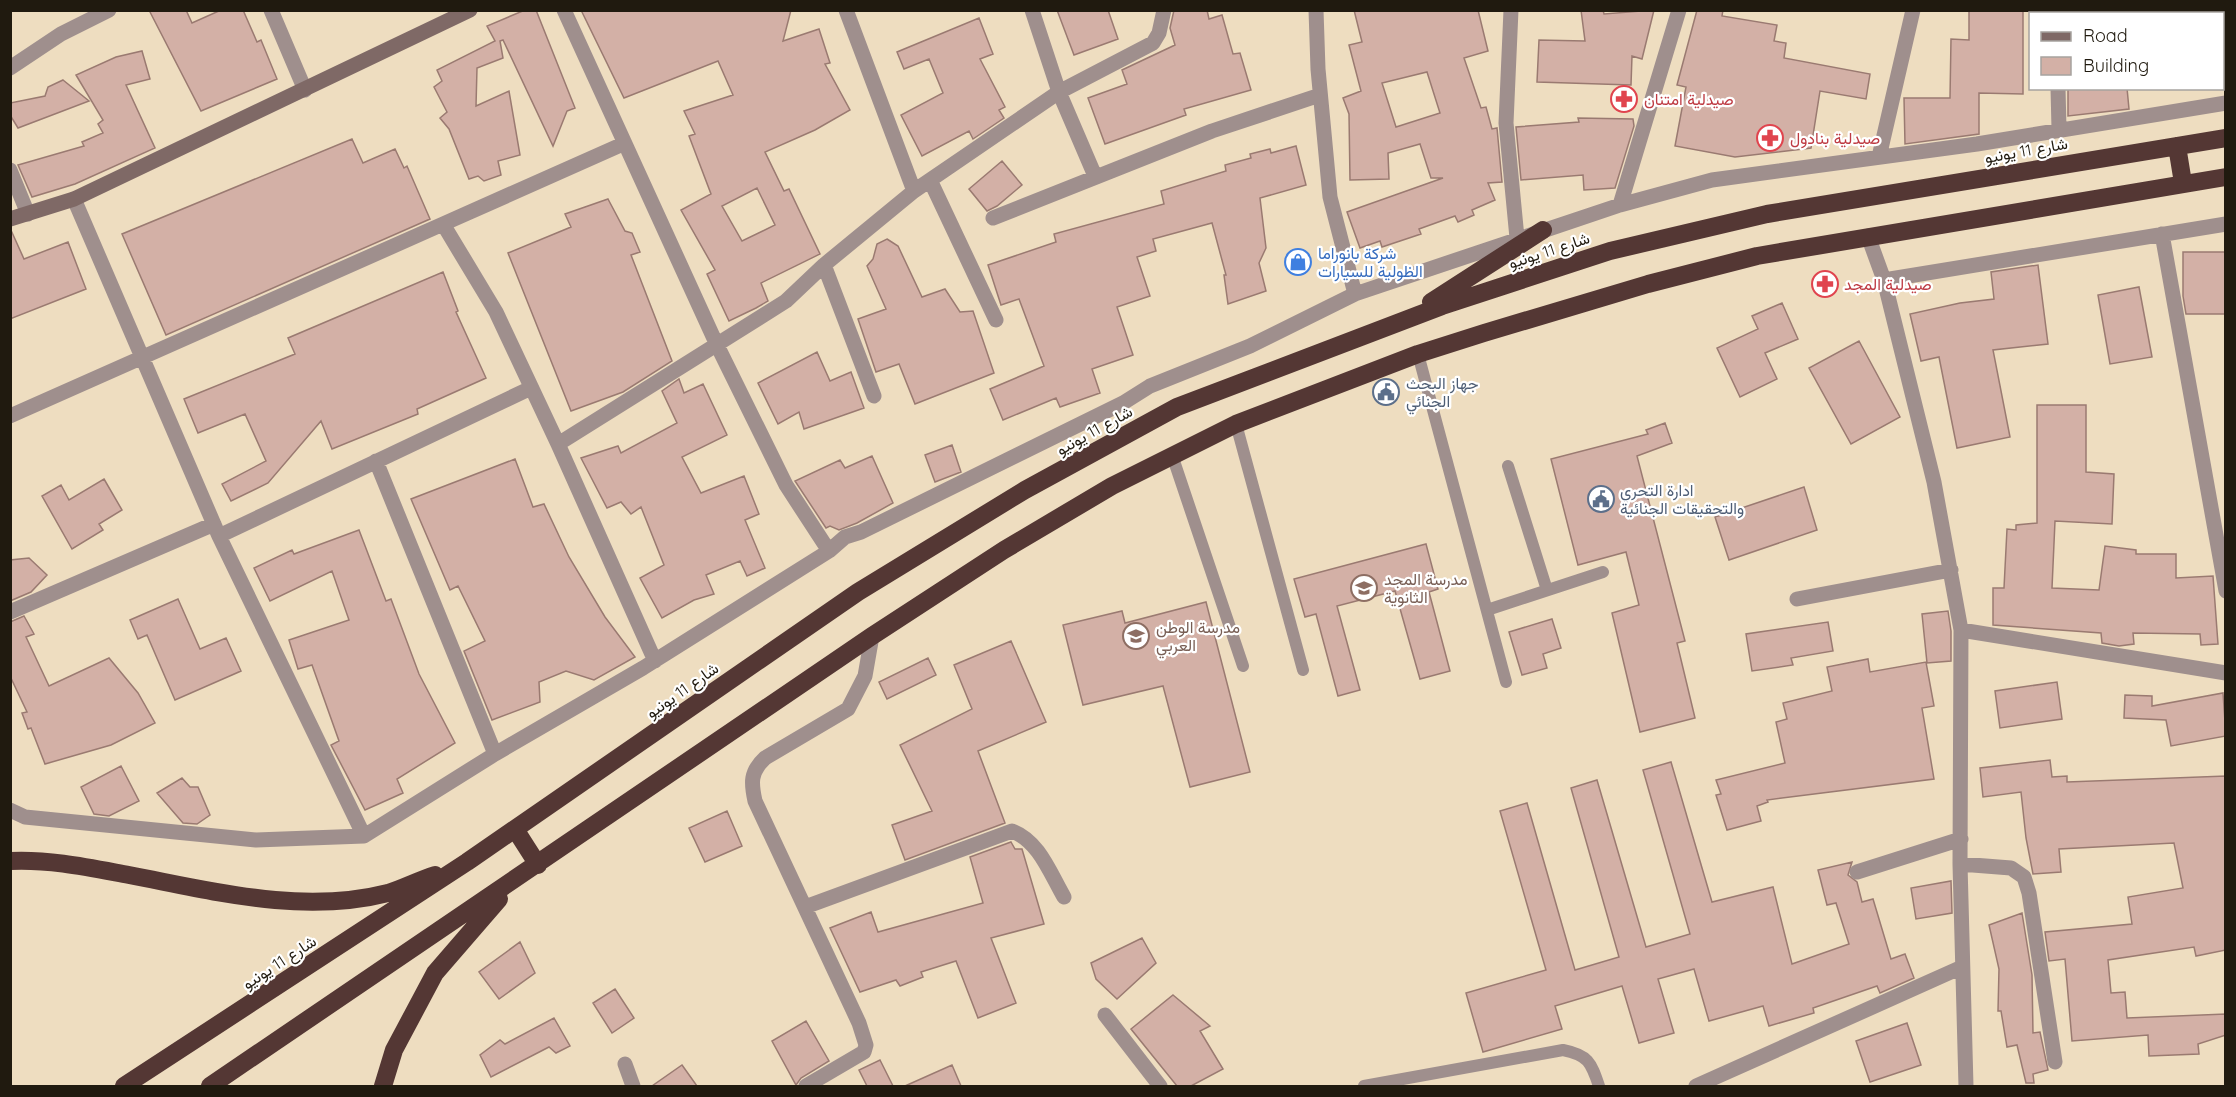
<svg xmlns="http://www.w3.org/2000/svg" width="2236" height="1097" font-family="Quicksand,Vazirmatn,sans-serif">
  <rect width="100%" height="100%" fill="#eeddc0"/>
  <path fill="#d3b0a6" stroke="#9a7a71" stroke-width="1.5" fill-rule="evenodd" d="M149,10H186L192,23L221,10H243L257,42L261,40L277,79L201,111Z
    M525,10H536L575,108L567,111L553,146L503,40L500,41L503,58L477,68L476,106L509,91L520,155L498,161L501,175L484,181L478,176L469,179L449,129L440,118L447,112L434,87L442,81L437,70L495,41L487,26Z
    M581,10H791L783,41L819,29L830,63L825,64L850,110L815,130L765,152L784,191L789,189L820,254L761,283L768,301L756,308L729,321L707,274L715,270L681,210L711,194L689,136L695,134L684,111L733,95L718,61L624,98ZM757,188L775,225L742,241L722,206Z
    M1057,10H1108L1118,39L1074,55Z
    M1174,10H1207L1209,19L1222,15L1233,54L1240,53L1251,90L1184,109L1186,115L1105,144L1088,98L1127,84L1122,70L1175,45L1170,28Z
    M1354,10H1478L1488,51L1464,58L1481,108L1486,107L1492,129L1497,128L1502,182L1488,183L1495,200L1472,210L1474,215L1458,222L1455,216L1419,229L1421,234L1382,247L1380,241L1360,248L1347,212L1443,178H1431L1420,144L1388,153L1389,179L1350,180L1349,114L1343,98L1361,91L1349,45L1362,42ZM1427,72L1440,113L1396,127L1382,83Z
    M1581,10H1603L1604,14L1654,10L1642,59L1632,56L1631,85L1537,82L1539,40L1585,41Z
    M1697,10H1723L1722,16L1777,25L1774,41L1786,43L1784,58L1870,74L1866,99L1820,91L1811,148L1735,157L1675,146L1686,87L1677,85Z
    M1969,10H2023V94L1979,93V134L1905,144L1904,98H1950L1951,39L1969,40Z
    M979,18L993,54L980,59L1005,107L999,110L1004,118L973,139L969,131L922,156L901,115L943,93L929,59L904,69L897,52Z
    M142,51L150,79L126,85L155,148L75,184L32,197L18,165L84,146L82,142L103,133L98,124L103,120L76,75L116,57Z
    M63,80L89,101L18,128L10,115V103L45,96L48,87Z
    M2068,88H2127L2129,109L2068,116Z
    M1578,118L1633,119L1634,126L1615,188L1584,190L1583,175L1521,180L1516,127L1579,122Z
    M352,139L363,163L395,149L404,168L407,166L430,219L166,335L122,234Z
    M1296,146L1306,185L1260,198L1266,248L1259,263L1266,291L1228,304L1224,275H1226L1212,223L1153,239L1156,251L1137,257L1150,296L1117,307L1133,355L1092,369L1100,393L1060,407L1056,398L1003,420L990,389L1044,366L1019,299L1001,305L988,265L1056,242L1054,234L1164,204L1161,191L1226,171L1225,165L1251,158L1250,154L1270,149L1271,153Z
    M1002,161L1022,185L997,206L987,211L969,189Z
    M608,199L625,231L632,233L640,252L631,255L672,361L623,392L571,411L508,253L571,227L565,214Z
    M10,228L24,259L68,242L86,289L10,319Z
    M887,239L898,246L922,297L945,289L960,312L973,311L994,373L915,404L899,364L876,372L858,319L886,309L867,266L873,259L877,244Z
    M2183,252H2226V314H2186L2183,296Z
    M2038,265L2048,344L1993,350L2010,437L1957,448L1939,357L1921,361L1910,314L1960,303L1994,299L1991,272Z
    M443,272L458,311L456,312L486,378L417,409L418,414L332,449L321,421L268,483L231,501L222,484L266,461L245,414L198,433L184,399L295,354L288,338Z
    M2139,287L2152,357L2110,364L2098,295Z
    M1782,303L1798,339L1765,353L1777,379L1740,397L1717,348L1758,329L1752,316Z
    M1859,341L1900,417L1851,444L1809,368Z
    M817,352L830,381L851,372L864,408L804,429L799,412L778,424L758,383Z
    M679,379L684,393L703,384L727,435L682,457L701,493L744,476L759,514L745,520L765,568L747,576L740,561L706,575L714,594L694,600L662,618L640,578L664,565L641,507L631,514L621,502L607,508L581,458L618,446L621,453L677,423L662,391Z
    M2037,405H2086V472L2114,474L2112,524L2055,521L2052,588L2099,590L2105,546L2136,550V554H2176V578L2213,576L2218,644L2201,645L2200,634L2133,633L2134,644L2119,646L2102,643L2101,633L1993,625V588H2004L2007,529L2016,530V525L2037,523Z
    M1665,423L1672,443L1637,456L1685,641L1677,643L1695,718L1640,732L1612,613L1639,605L1626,552L1578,565L1551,459L1648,434L1646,430Z
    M952,445L961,472L935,482L925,455Z
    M872,456L893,503L857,523L839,530L830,526L826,528L795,481L840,460L845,468Z
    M515,459L533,507L544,504L569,557L605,617L635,657L594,680L566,671L539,682L540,702L492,720L464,651L485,641L458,586L450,590L411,499Z
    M104,479L122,510L99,524L103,530L72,549L42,496L61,485L69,500Z
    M1804,487L1817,530L1729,560L1715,517Z
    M359,530L386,601L391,599L419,674L455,743L397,779L403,793L365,810L331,745L339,741L312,665L298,669L289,640L349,620L332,571L270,601L254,568L292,550L294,554Z
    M1426,544L1438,589L1429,592L1450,671L1420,679L1395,591L1337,606L1360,690L1338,696L1316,614L1305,617L1294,579Z
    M29,558L47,575L31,592L10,601V560Z
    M178,599L200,649L226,638L241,671L175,700L147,635L138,639L130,620Z
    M1206,602L1250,772L1190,787L1163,686L1083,705L1063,625L1122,611L1125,623Z
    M1948,611L1951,631V661L1927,663L1922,614Z
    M24,616L34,634L26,637L49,686L109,658L138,693L155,723L111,745L45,764L31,728L28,729L22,713L27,712L10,676V622Z
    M1552,619L1561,648L1543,654L1547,668L1522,675L1509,632Z
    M1828,622L1833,651L1791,658L1793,665L1752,671L1746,634Z
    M1011,641L1046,722L978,751L1005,823L905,860L892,825L932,811L900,745L972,709L954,665Z
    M928,658L936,675L887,699L879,682Z
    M1868,659L1870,672L1926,662L1934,706L1922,708L1934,779L1767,800L1768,802L1757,806L1761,821L1727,830L1716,795L1721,794L1716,780L1785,763L1776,722L1787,719L1783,703L1832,691L1827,667Z
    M2057,682L2062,719L2000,728L1995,691Z
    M2223,693L2226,736L2171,746L2166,720L2124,718L2125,695L2152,696V706Z
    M2050,760L2052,777L2067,776V782L2226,776V950L2196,956L2194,947L2108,960L2111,993L2125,992L2127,1018L2226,1014V1035L2198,1044L2199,1054L2149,1056L2148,1035L2072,1041L2065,959L2049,961L2045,932L2132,924L2128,897L2183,888L2174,843L2059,849L2061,872L2033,874L2026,838L2021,792L1983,797L1980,768Z
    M1671,762L1712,902L1773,887L1792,964L1849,944L1836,903L1827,905L1818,870L1852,862L1848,875L1857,882L1862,902L1873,899L1891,959L1905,954L1914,978L1880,993L1877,986L1813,1008L1814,1013L1769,1026L1763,1006L1709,1021L1694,969L1658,979L1674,1033L1639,1043L1622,986L1555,1006L1562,1029L1483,1052L1466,993L1546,970L1500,811L1527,803L1575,970L1619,957L1571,788L1597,780L1646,947L1690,934L1643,770Z
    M121,766L139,801L109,816L94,814L81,787Z
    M182,778L190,787H198L210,815L197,824L183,823L157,793Z
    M727,811L742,846L705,862L689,828Z
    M1011,842L1015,849H1022L1044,924L991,938L1016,1003L978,1018L956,961L921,972L923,977L900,986L896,980L860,992L830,928L871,912L878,932L983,903L970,857Z
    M1951,881L1952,913L1916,919L1911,888Z
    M2022,913L2032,975L2033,1033L2040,1032L2048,1070L2033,1074L2034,1083H2026L2017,1045L2007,1047L2001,1011H1998L1999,969L1989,925Z
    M1142,938L1156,963L1117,999L1096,979L1091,963Z
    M520,942L535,973L499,999L479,972Z
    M615,989L634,1018L612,1033L593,1003Z
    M1173,995L1210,1026L1200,1031L1223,1069L1191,1086H1177L1131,1029Z
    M554,1018L570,1046L556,1053L549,1047L491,1077L480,1055L500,1040L505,1044Z
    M806,1021L829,1061L801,1078L796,1085L772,1041Z
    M1907,1023L1921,1065L1870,1082L1856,1041Z
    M880,1060L893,1086H867L859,1070Z
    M682,1065L697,1086H652Z
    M952,1065L961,1086H905Z"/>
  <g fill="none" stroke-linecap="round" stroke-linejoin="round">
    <path stroke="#9f8f8d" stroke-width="12" d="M1418,354L1506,682
      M1236,424L1303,670
      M1172,455L1243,666
      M1508,466L1547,590
      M1487,610L1603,572
      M1364,1086L1563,1050C1588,1055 1591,1062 1599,1086"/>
    <path stroke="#9f8f8d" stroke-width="15" d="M271,10L305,90
      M564,10L716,343L786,485L829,551
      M846,10L914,191
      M1032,10L1059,92L1095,176
      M1316,10L1318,69L1330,197L1355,294
      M1511,10L1506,123L1517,238
      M2057,10V14
      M10,68L61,34L109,10
      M2058,88L2059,129
      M623,144L443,224L496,312L558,444L655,661
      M1879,157L1913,10
      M10,170L28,214
      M930,180L996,320
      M74,199L219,536L364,836
      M1620,205L1679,10
      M993,218L1212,131L1320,95
      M2162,234L2226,591
      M1868,236L1884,280L1934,482L1961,630L1960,864L1966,1086
      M824,265L874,396
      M1884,280L2226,224
      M10,416L443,224
      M558,444L786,301L824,265L914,191L1059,92L1153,43L1159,33L1164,10
      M376,461L495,754
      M219,536L531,388
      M1797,599L1951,570
      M10,612L214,524
      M1961,630L2226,673
      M10,810L25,817L256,840L364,836L495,754L643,668L829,551L845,537L861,532L1123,403L1150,386L1250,346L1355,294L1620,205L1712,180L1977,144L2226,103
      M1960,864L2011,868L2024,877L2029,893L2055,1062
      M1857,872L1961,839
      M805,907L1012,831C1039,841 1050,873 1064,897
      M1105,1015L1160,1086
      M625,1064L633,1086
      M806,1086L864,1052L866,1045L859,1023L755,801C751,783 750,772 765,758L848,709L865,676L872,636
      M1696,1086L1962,967"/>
    <path stroke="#7f6966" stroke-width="15" d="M10,219L74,199L470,10"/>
    <path stroke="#543734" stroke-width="18" d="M2177,146L2183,183
      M1431,302L1543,230
      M515,829L538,865
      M10,861C50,859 91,868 129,875C213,891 302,915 388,893C404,888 419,880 435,875
      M124,1086L467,862L858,592L1025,490L1177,407L1442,306L1610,251L1767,214L2226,138
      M210,1086L872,636L1004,550L1112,486L1236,424L1418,354L1484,333L1648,284L1757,256L2226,177
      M383,1086L394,1050L435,973L499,899"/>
  </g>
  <defs>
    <symbol id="pharmacy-ring" viewBox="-11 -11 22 22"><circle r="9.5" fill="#fff" stroke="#e0444e" stroke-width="1.5"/><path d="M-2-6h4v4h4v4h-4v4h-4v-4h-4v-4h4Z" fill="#e0444e"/></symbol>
    <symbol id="shop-ring" viewBox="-11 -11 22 22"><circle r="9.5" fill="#fff" stroke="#3f7fe0" stroke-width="1.5"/><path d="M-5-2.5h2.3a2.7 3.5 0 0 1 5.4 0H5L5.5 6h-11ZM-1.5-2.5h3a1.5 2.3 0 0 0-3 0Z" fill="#3f7fe0"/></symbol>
    <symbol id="civic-ring" viewBox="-11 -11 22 22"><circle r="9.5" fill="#fff" stroke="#5c6f8a" stroke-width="1.5"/><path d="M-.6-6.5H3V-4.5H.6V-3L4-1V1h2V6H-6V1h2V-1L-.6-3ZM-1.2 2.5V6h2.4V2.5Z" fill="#5c6f8a"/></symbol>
    <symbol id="school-ring" viewBox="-11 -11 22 22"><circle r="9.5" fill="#fff" stroke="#8d6e63" stroke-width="1.5"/><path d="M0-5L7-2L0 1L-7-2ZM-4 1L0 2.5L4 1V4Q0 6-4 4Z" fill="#8d6e63"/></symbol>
  </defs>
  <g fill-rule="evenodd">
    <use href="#pharmacy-ring" x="1609" y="84" width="30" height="30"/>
    <use href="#pharmacy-ring" x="1755" y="123" width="30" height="30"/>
    <use href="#shop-ring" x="1283" y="247" width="30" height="30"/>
    <use href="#pharmacy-ring" x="1810" y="269" width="30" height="30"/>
    <use href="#civic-ring" x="1371" y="377" width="30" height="30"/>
    <use href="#civic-ring" x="1586" y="484" width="30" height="30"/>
    <use href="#school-ring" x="1349" y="573" width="30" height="30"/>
    <use href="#school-ring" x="1121" y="621" width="30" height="30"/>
  </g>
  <g text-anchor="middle" stroke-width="4.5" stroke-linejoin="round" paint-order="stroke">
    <g font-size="16" fill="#be3a42" stroke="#fff" text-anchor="start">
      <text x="1644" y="105">صيدلية امتنان</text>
      <text x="1790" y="144">صيدلية بنادول</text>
      <text x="1844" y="290">صيدلية المجد</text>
    </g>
    <g font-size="16" fill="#201a0f" stroke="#fff">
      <text transform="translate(2026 150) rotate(-10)" y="6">شارع 11 يونيو</text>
      <text transform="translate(1549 250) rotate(-18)" y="6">شارع 11 يونيو</text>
      <text transform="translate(1094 430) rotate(-29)" y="6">شارع 11 يونيو</text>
      <text transform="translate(682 690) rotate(-35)" y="6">شارع 11 يونيو</text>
      <text transform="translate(279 962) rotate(-33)" y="6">شارع 11 يونيو</text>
    </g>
    <g font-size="16" fill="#366cbe" stroke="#fff" text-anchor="start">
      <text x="1318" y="259">شركة بانوراما<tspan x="1318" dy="18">الظولية للسيارات</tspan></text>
    </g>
    <g font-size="16" fill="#4e5e75" stroke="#fff" text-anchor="start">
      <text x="1406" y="389">جهاز البحث<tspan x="1406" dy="18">الجنائي</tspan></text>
      <text x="1620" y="496">ادارة التحري<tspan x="1620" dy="18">والتحقيقات الجنائية</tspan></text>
    </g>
    <g font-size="16" fill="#785e54" stroke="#fff" text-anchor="start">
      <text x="1384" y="585">مدرسة المجد<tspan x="1384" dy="18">الثانوية</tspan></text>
      <text x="1156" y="633">مدرسة الوطن<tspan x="1156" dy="18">العربي</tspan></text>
    </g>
  </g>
  <rect width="2236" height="1097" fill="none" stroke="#201a0f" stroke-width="24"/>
  <rect x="2029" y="12" width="195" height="78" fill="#ffffff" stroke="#a6a39f" stroke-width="1.5"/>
  <rect x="2041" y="32" width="30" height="9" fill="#7f6966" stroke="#a6a39f" stroke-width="1.5"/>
  <text x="2083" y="42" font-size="18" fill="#201a0f">Road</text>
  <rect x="2041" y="57" width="30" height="18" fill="#d3b0a6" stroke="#a6a39f" stroke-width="1.5"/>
  <text x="2083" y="72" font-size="18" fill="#201a0f">Building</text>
</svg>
